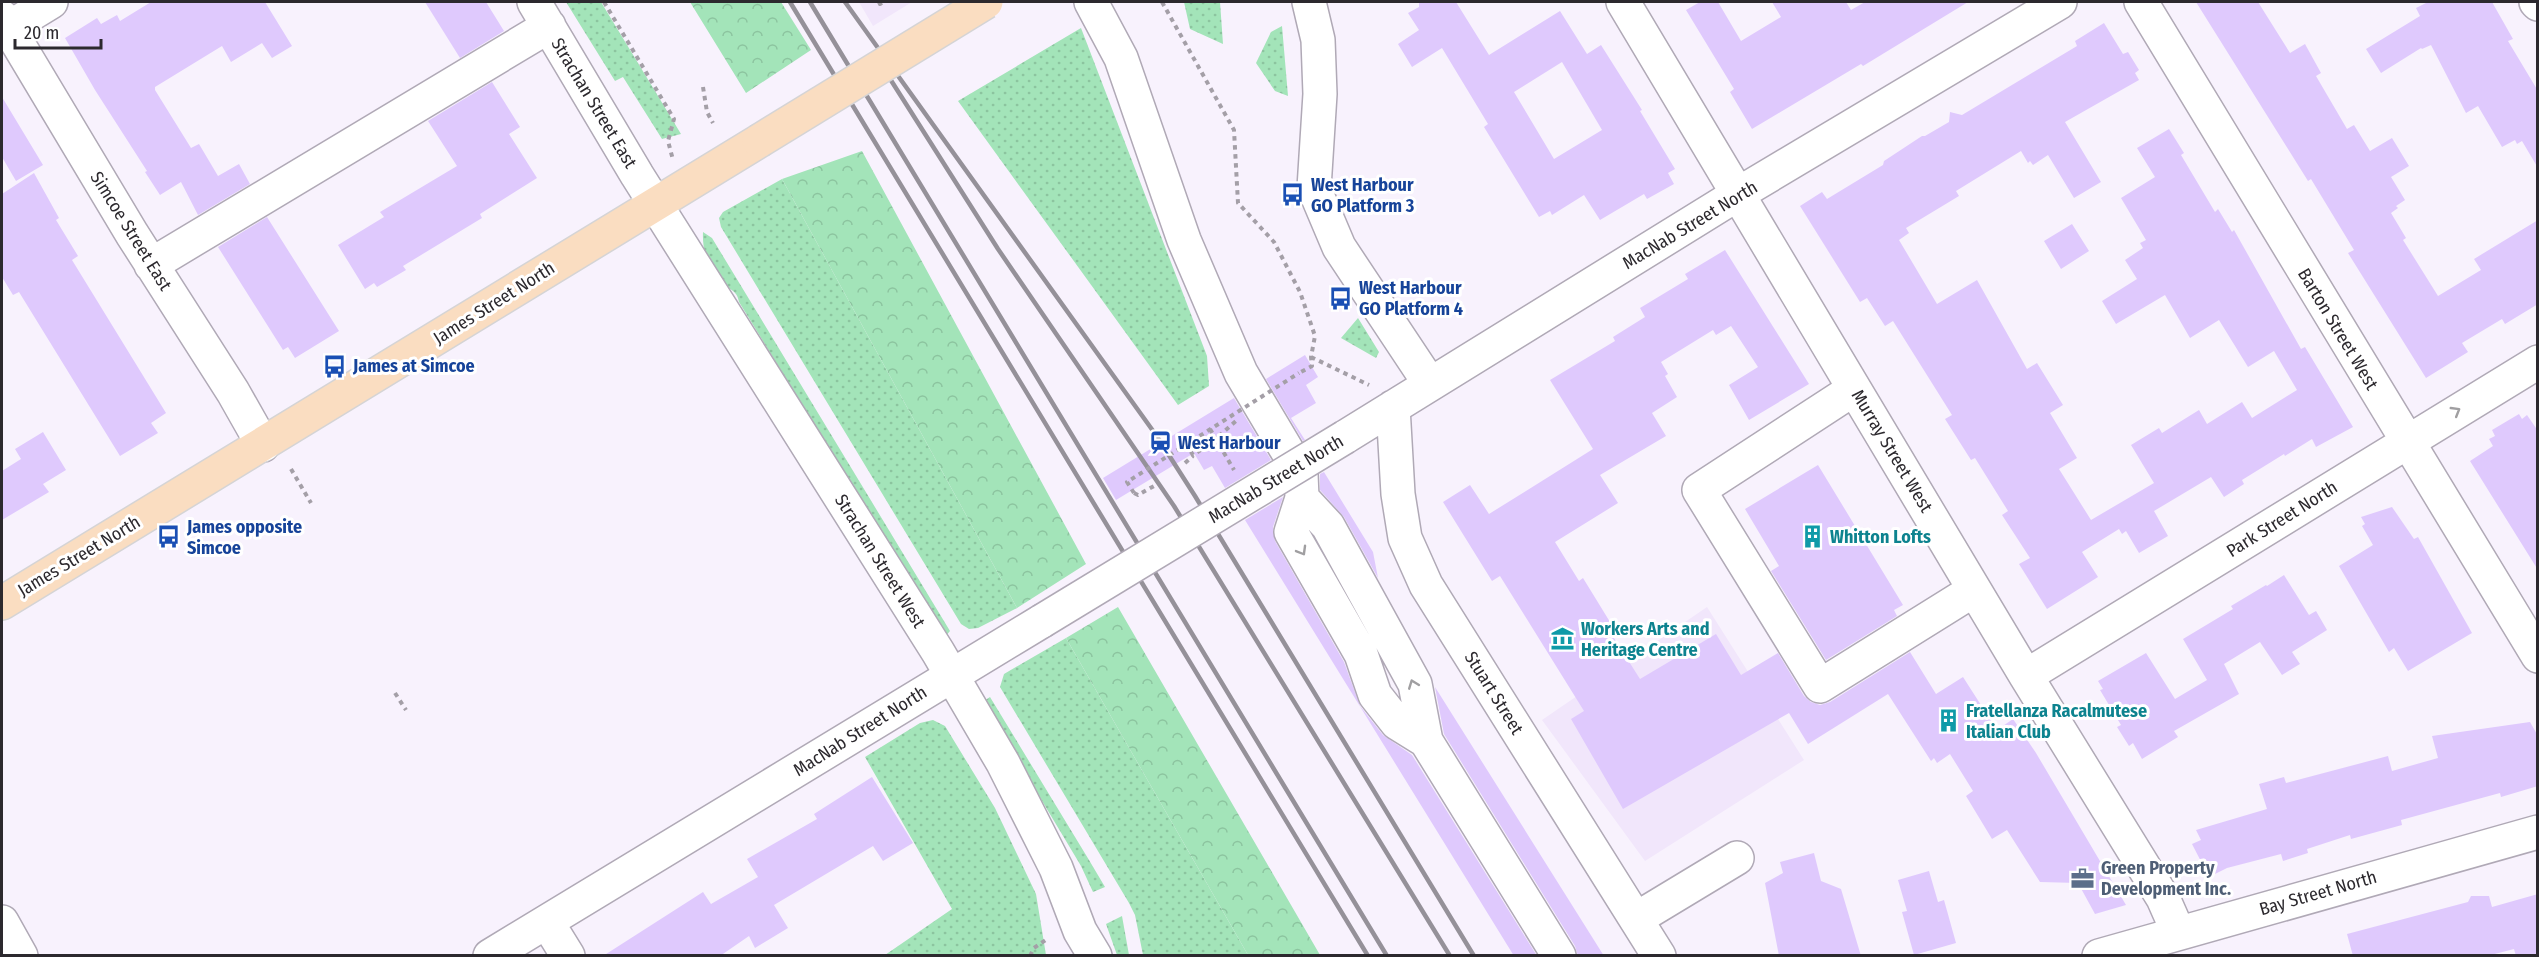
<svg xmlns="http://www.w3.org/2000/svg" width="2539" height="957" font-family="'Fira Sans Condensed',sans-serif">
  <defs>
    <pattern id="grass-dots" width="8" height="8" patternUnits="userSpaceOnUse" patternTransform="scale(1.5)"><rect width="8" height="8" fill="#a3e4b9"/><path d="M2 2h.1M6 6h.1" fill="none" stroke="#8cc49f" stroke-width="1.8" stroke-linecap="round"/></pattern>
    <pattern id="forest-crowns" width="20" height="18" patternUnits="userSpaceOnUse" patternTransform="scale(1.5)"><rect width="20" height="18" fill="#a3e4b9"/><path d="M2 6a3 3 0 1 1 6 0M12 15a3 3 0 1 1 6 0" fill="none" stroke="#8cc49f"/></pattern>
  </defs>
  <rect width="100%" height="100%" fill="#f8f2fd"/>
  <path fill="#f1e6fb" d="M859,2H912L873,26Z
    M1707,607L1804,760L1645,861L1542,720Z"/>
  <path fill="url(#grass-dots)" d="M566,2H601L681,134L662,139L623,77L615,81Z
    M1184,2H1220L1223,44L1190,29Z
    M1282,26L1288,96L1275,91L1256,63L1271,32Z
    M1081,28L1207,356L1209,386L1178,405L958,101Z
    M782,179L1017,608L978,628L969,629L961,624L721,227L719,218L723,212Z
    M703,232L712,238L950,631L945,637L739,302C737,289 728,290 720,281C708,268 702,250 703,232Z
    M1358,318L1379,352L1376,358L1341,338Z
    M1066,638L1248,955H1143L1135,915L1129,903L1000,687L1004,674Z
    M990,697L1089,860L1105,887L1093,892L1081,866L987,709L984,701Z
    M933,720L945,726L995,808L1036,894L1046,955H885L952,909L865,757L920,723Z
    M1122,916L1129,955H1117L1106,924Z"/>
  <path fill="url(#forest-crowns)" d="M690,2H781L811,50L746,93Z
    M862,151L1086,564L1017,608L782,179Z
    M1118,607L1320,955H1248L1066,638Z"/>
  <path fill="#dfc9fd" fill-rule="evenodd" d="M151,2H265L292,46L272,58L262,43L231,62L222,46L155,87V90L191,148L199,144L218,176L239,164L250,184L198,215L181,182L160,195L145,172L147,171L95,90L65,38L97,18L101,24L117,15L120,21Z
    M425,2H486L504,31L460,58Z
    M1419,2H1456L1489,55L1560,11L1587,54L1601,45L1642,110L1640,111L1675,169L1668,173L1674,184L1647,199L1644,194L1600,220L1584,195L1552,215L1550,211L1539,217L1484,127L1488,124L1442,48L1412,67L1398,44L1419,30L1408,13L1419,7ZM1562,62L1602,130L1554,159L1514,92Z
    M1700,2H1718L1741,41L1781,17L1772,2H1846L1851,10L1865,2H1968L1863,66L1861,64L1752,129L1730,92L1734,89L1686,10Z
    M2196,2H2258L2290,53L2305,44L2321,73L2316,76L2347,129L2354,125L2370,151L2392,138L2409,166L2391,177L2405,200L2396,206L2398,208L2391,213L2406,238L2403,240L2438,296L2481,270L2474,259L2538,220V304L2505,324L2502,319L2462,343L2468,352L2426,378L2348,253L2354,250L2311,179L2308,181Z
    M2428,2H2492L2513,39L2508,41L2538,91V168L2522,141L2517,144L2515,140L2502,147L2478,106L2466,113L2431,45L2422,49L2421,48L2381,73L2366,49L2420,16L2416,8Z
    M2104,23L2123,54L2128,52L2139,70L2135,73L2139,80L2065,122L2101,182L2074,198L2048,155L2033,165L2030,161L2028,163L2021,151L1956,191L1959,196L1906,228L1909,233L1899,240L1937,304L1977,280L2027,369L2037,363L2063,405L2050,413L2077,458L2059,469L2091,520L2154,483L2131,445L2159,428L2162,433L2199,410L2207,424L2242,402L2252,418L2297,390L2274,351L2248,367L2219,320L2190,338L2165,295L2116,324L2102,301L2137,279L2125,260L2143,248L2140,243L2146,240L2121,198L2155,177L2137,148L2169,129L2184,153L2181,155L2215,212L2218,209L2232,232L2234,230L2301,349L2305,347L2353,427L2316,447L2312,439L2285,456L2284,454L2242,480L2244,484L2224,497L2211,477L2154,511L2168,536L2139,553L2126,531L2122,534L2119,529L2082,552L2098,577L2047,609L2019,564L2030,558L2002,515L2008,511L1975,458L1971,460L1945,419L1952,415L1893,321L1885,326L1867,298L1860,302L1800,206L1822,192L1827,199L1883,165L1884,161L1922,136H1925L1949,122L1950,112L1962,115L2077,46L2075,41Z
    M492,82L520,127L509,134L537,178L480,214L482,218L403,266L406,270L377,287L374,283L365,289L338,245L384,217L380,212L457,166L428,121Z
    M2,97L43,165L16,181L2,157Z
    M34,173L59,218L56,220L78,256L72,260L166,413L151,423L158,433L120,456L19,292L13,295L2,277V194Z
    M267,217L339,331L295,358L288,347L283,350L218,247Z
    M2072,224L2089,251L2061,269L2044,241Z
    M1725,250L1809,384L1749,420L1729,385L1758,367L1731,326L1716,335L1713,330L1661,362L1668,374L1665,376L1677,397L1652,413L1666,436L1600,475L1618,503L1555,542L1579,581L1583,578L1618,635L1614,638L1640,679L1716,634L1741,675L1778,653L1804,696L1811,702L1820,705L1830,702L1910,652L1936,694L1963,677L1997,730L2013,719L2036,753L2126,905L2095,914L2078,883L2040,882L2007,830L1992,839L1966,796L1973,791L1950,754L1937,763L1934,758L1931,761L1888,694L1808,744L1789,713L1623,809L1571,719L1584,711L1500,576L1492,581L1443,502L1470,485L1489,514L1593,449L1550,380L1615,341L1613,337L1645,317L1640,308L1688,279L1685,274Z
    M1305,355L1318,377L1306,385L1316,403L1291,418L1305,440L1303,441L1266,379Z
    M1234,398L1271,460L1225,488L1212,466L1204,470L1194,453L1116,500L1103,478Z
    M2519,414L2522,419L2527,415L2538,431V570L2470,461L2493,446L2489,439L2495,436L2492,430Z
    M43,432L66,470L43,484L49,492L2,520V471L21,459L15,449Z
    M1818,465L1903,605L1894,610L1897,616L1826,660L1771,571L1779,566L1745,509Z
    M1324,472L1373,552L1378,578L1344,517L1320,490V474Z
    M1283,497L1273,527L1275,541L1344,662L1360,706L1383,735L1412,755L1537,956H1514L1245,520Z
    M2392,507L2414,539L2418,537L2472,633L2408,671L2394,648L2389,652L2339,566L2373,545L2362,526L2365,524L2361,517Z
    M2284,575L2309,615L2316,611L2327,630L2292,652L2300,664L2282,675L2260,642L2224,664L2239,694L2174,731L2178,737L2142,759L2133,743L2129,746L2117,727L2121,725L2100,690L2103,689L2098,681L2146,653L2175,699L2207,680L2183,639L2233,609L2231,606L2266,585L2267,586Z
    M1435,687L1604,956H1578L1575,946L1444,734Z
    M2530,722L2538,736V786L2501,797L2500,793L2401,820L2402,825L2351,839L2350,835L2307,849L2308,853L2283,861L2281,854L2227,868L2209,877L2192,844L2201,840L2196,830L2267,809L2259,784L2284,777L2286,783L2388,756L2392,771L2438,758L2432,736Z
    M872,777L913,843L883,861L873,846L774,905L788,928L755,948L749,936L720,956H603L703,892L711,904L758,877L747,859L817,819L814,814Z
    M1814,853L1821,881L1841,889L1861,956H1779L1765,883L1783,873L1780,862Z
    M1929,871L1938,902L1944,900L1956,943L1914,955L1902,912L1907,911L1898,880Z
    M2538,894V956H2516L2514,949L2487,956H2353L2347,934L2468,902L2471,896H2489L2492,907Z"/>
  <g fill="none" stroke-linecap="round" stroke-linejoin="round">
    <path stroke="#cfcad4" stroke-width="33" stroke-dasharray="33 16" stroke-linecap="butt" d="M1310,531L1353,601"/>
    <defs>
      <path id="minor" d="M534,2L637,175L938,652L1003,763L1056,868L1080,931L1095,956
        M1091,2L1121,58L1184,240L1241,373L1301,474L1302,498L1291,532L1361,654L1375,695L1397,723L1426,741
        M1309,2L1318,40L1320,94L1314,188L1339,247L1430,384
        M1623,2L2026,676L2163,898L2178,932
        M2141,2L2538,656
        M2536,2L2538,4
        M2,17L132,234L233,392L263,445
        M2,32L51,2
        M151,265L549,26
        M1854,389L1699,490L1820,686L1974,590
        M1393,407L1398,494L1405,538L1426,585L1659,956
        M1345,437L1738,194L2060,2
        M1302,498L1328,526L1415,684L1426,741L1559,956
        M2026,676L2538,362
        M1636,919L1737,858
        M2,922L21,956
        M547,922L568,956
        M490,956L1042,621
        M2099,956L2538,832"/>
      <path id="major" d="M2,603L759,141"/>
    </defs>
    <use href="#minor" stroke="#b0a9b6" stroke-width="36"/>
    <use href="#major" stroke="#d5d4d5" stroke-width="36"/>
    <path stroke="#a49fa7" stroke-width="4" stroke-dasharray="4.5 4.5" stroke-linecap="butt" d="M604,2L674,119L668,141L673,160
      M879,2L880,4L883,2
      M1162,2L1234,130L1238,203L1274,242L1300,292L1315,336L1311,357L1312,366L1299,373
      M703,87L707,112L713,123
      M1311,357L1369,385
      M1186,444L1193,455L1210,444L1236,421
      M1185,463L1193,456
      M291,469L311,503
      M1134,493L1138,495L1154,486
      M395,693L406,710
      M1030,956L1034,948L1047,939"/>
    <use href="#minor" stroke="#fff" stroke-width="33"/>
    <use href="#major" stroke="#faddc1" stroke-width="33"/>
    <path stroke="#959199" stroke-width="4.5" d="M790,2L1368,956
      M810,2L1387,956
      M845,2L1156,435L1195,496L1474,956
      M880,63L998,249L1174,506L1450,956"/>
    <defs>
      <path id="minor-bridge" d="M1042,621L1345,437"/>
      <path id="major-bridge" d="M759,141L986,2"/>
    </defs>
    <use href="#minor-bridge" stroke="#b0a9b6" stroke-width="36" stroke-linecap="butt"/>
    <use href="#major-bridge" stroke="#d5d4d5" stroke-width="36" stroke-linecap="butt"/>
    <path stroke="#a49fa7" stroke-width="4" stroke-dasharray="4.5 4.5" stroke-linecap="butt" d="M1210,429L1234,470
      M1134,493L1127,482L1299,373"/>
    <use href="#minor-bridge" stroke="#fff" stroke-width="33"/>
    <use href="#major-bridge" stroke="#faddc1" stroke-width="33"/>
  </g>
  <defs><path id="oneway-chevron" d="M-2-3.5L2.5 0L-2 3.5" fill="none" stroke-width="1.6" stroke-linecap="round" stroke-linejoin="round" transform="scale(1.5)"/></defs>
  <g stroke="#a09fa1">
    <use href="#oneway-chevron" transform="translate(2456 411) rotate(-31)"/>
    <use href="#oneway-chevron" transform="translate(1302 551) rotate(60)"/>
    <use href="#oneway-chevron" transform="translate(1413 684) rotate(-111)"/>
  </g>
  <defs>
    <symbol id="bus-bare" viewBox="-9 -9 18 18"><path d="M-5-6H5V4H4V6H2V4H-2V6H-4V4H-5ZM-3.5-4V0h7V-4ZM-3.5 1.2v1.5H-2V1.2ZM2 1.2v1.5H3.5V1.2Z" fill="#1a4fb4" stroke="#fff" stroke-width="2.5" paint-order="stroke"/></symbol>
    <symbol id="station-bare" viewBox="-9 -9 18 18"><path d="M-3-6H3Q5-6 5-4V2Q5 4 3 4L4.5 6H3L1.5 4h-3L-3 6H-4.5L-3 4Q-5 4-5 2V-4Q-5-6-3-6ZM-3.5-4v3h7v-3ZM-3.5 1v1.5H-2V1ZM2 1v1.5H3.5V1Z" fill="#1a4fb4" stroke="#fff" stroke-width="2.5" paint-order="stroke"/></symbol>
    <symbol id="building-bare" viewBox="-9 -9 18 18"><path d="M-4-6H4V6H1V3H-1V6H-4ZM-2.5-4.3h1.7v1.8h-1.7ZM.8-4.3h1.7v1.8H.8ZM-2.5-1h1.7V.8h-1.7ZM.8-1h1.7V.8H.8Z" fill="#0f9aa8" stroke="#fff" stroke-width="2.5" paint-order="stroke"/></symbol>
    <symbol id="museum-bare" viewBox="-9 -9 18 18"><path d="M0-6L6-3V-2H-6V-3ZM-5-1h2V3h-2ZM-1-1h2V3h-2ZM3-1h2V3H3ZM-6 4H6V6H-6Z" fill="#0f9aa8" stroke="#fff" stroke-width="2.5" paint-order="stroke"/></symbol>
    <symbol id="office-bare" viewBox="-9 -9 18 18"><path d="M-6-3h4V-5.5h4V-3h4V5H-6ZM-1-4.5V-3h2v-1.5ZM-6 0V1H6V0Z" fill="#5c6f8a" stroke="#fff" stroke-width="2.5" paint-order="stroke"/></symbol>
  </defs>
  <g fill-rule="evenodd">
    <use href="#bus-bare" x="1276" y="178" width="33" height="33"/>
    <use href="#bus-bare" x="1324" y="282" width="33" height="33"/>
    <use href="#bus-bare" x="318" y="350" width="33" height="33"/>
    <use href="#station-bare" x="1144" y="426" width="33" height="33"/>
    <use href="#bus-bare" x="152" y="520" width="33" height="33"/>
    <use href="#building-bare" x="1796" y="520" width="33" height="33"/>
    <use href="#museum-bare" x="1546" y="622" width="33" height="33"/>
    <use href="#building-bare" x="1932" y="704" width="33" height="33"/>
    <use href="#office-bare" x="2066" y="862" width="33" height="33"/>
  </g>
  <g text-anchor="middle" stroke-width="6" stroke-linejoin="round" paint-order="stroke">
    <g font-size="18" fill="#2c292e" stroke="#fff">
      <text transform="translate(594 103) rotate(59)" y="6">Strachan Street East</text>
      <text transform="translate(1690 225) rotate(-31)" y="6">MacNab Street North</text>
      <text transform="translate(131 231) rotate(58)" y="6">Simcoe Street East</text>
      <text transform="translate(494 303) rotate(-32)" y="6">James Street North</text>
      <text transform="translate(2338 329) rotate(59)" y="6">Barton Street West</text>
      <text transform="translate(1892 451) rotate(59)" y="6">Murray Street West</text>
      <text transform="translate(1276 479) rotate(-31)" y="6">MacNab Street North</text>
      <text transform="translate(2282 519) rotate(-32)" y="6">Park Street North</text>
      <text transform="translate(79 556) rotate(-31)" y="6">James Street North</text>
      <text transform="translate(880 561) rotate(58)" y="6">Strachan Street West</text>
      <text transform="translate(1494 693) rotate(58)" y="6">Stuart Street</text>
      <text transform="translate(860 731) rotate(-32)" y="6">MacNab Street North</text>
      <text transform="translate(2318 893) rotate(-16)" y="6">Bay Street North</text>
    </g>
    <g font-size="18" font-weight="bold" fill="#164399" stroke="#fff" text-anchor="start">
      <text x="1311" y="191">West Harbour<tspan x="1311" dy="21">GO Platform 3</tspan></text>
      <text x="1359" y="294">West Harbour<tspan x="1359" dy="21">GO Platform 4</tspan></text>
      <text x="353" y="372">James at Simcoe</text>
      <text x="1178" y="449">West Harbour</text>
      <text x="187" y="533">James opposite<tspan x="187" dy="21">Simcoe</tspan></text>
    </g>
    <g font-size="18" font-weight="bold" fill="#0d838f" stroke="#fff" text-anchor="start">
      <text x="1830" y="543">Whitton Lofts</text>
      <text x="1581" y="635">Workers Arts and<tspan x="1581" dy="21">Heritage Centre</tspan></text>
      <text x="1966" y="717">Fratellanza Racalmutese<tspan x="1966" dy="21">Italian Club</tspan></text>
    </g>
    <g font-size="18" font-weight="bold" fill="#4e5e75" stroke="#fff" text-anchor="start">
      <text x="2101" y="874">Green Property<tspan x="2101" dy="21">Development Inc.</tspan></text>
    </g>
  </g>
  <rect width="2539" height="957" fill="none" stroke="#2c292e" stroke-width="6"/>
  <path d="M15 39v9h86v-9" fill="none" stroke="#2c292e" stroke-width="3"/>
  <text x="24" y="39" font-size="18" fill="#2c292e" stroke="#ffffff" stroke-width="4.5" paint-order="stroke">20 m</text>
</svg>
